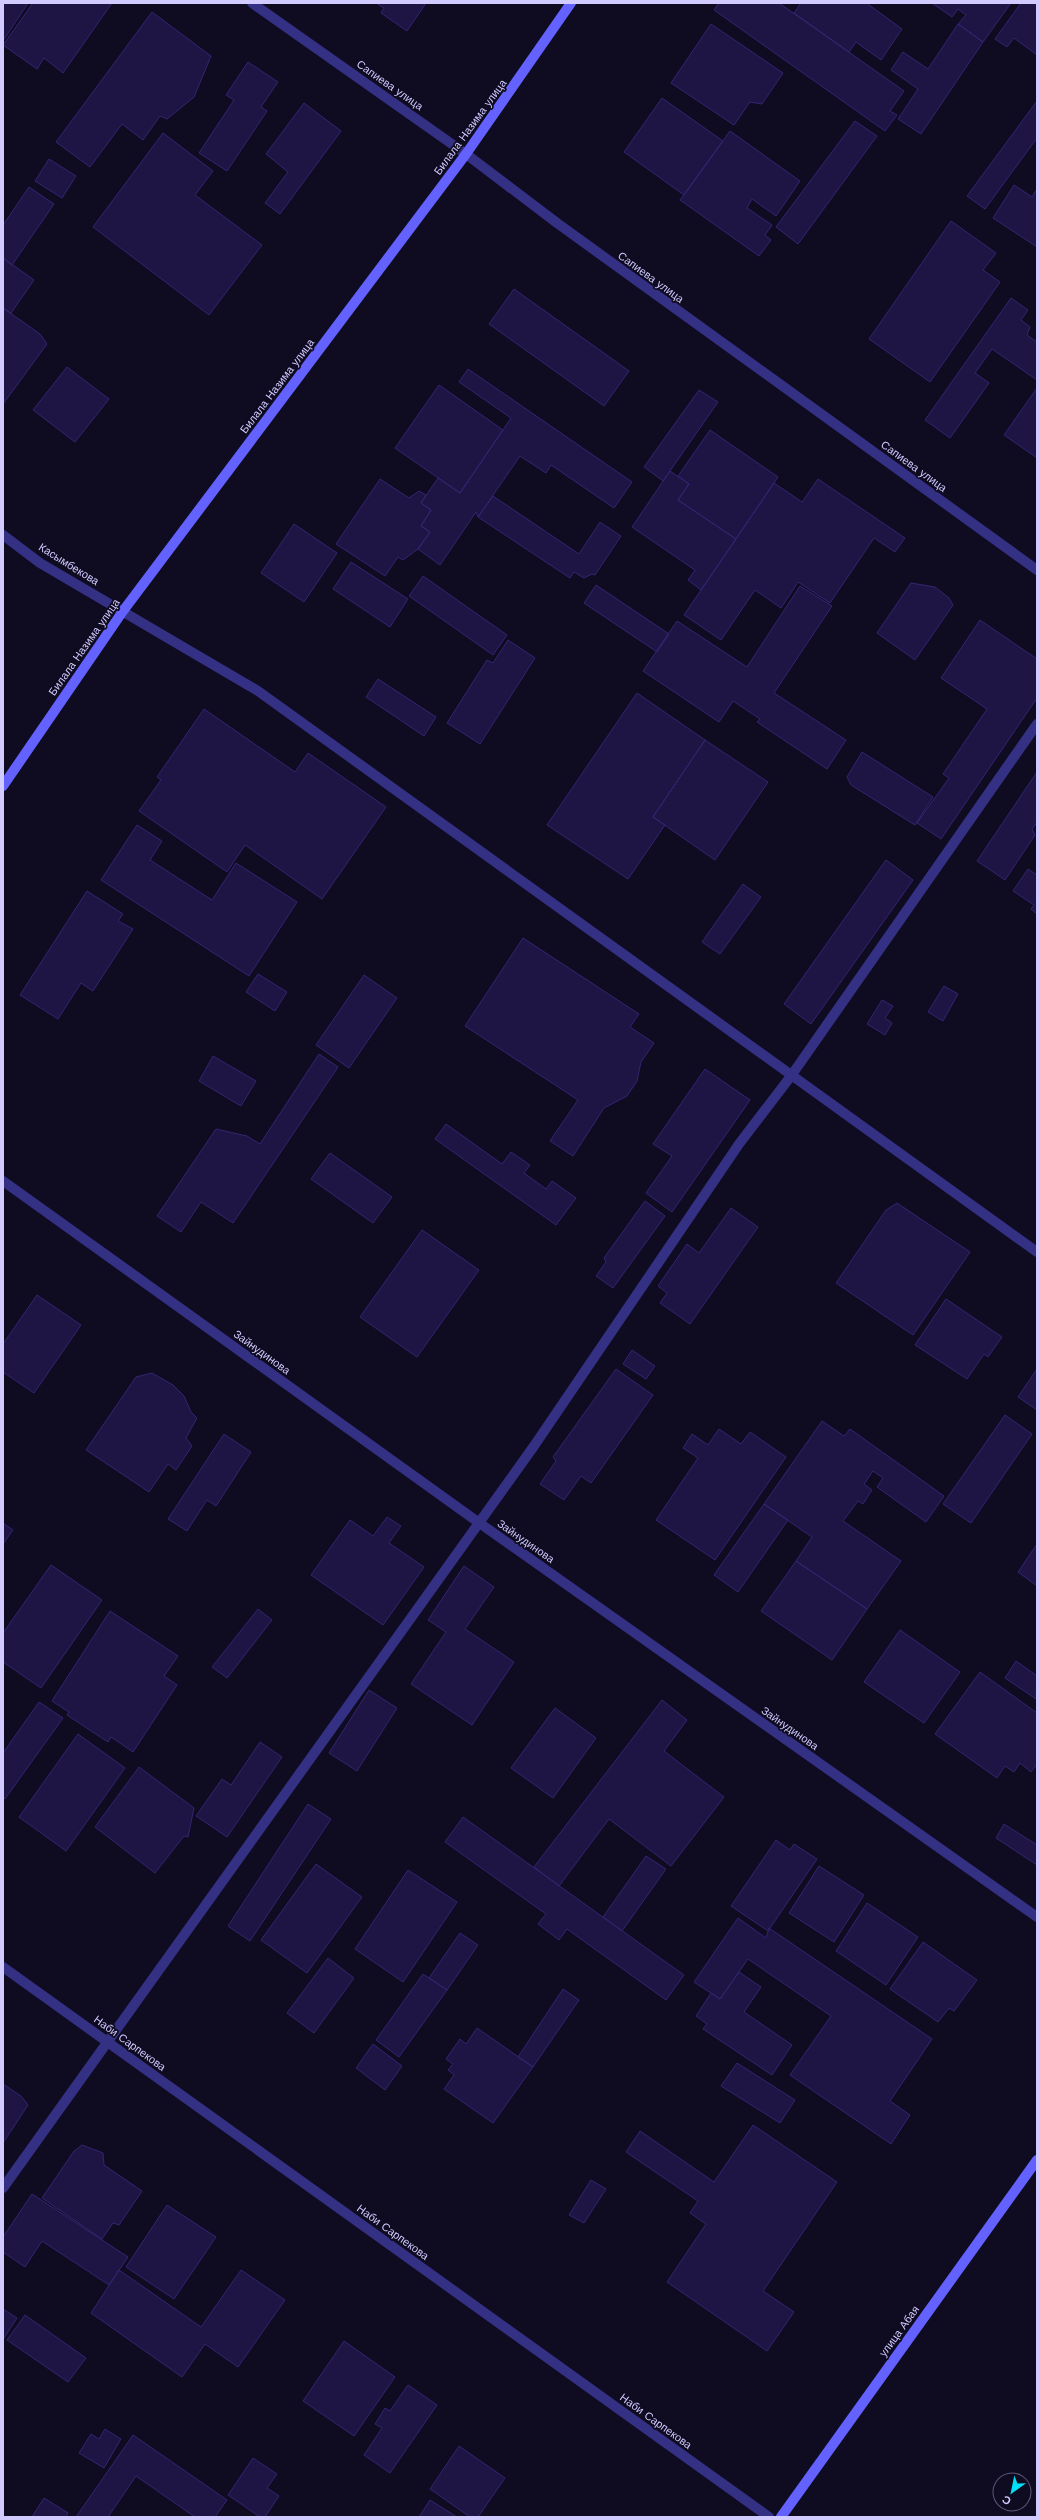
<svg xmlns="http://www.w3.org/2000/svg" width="1040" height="2520" font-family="'Work Sans',sans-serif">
  <rect width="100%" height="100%" fill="#0f0b21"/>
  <path fill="#1e1544" stroke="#342572" d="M3,3H28L3,41Z
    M33,3H112L63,73L44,58L37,69L3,45Z
    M376,3H426L407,31L381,13L384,8Z
    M719,3H779L904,91L890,111L897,115L885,131L714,10Z
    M801,3H870L869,5L902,29L881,60L856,42L849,52L794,13Z
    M932,3H1011L983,42L958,24L966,15L958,9L952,17Z
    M1021,3H1037V55L1014,38L1007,47L995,39Z
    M152,12L211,56L194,97L167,119L160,116L143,140L122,124L90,167L56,142Z
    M711,24L783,73L762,104L750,102L734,125L671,83Z
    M958,24L983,42L921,134L898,119L918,89L891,70L903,52L928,69Z
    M248,62L278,82L261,107L267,111L227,171L199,153L234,100L226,95Z
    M662,98L723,141L684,195L624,152Z
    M1037,101V138L985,209L967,196Z
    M304,103L341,131L280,214L265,203L288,172L266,154Z
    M855,121L877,136L798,244L776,227Z
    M730,131L800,181L776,216L752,199L747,208L772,225L765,235L771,240L759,256L680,200Z
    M163,133L213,171L195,195L262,245L209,315L93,227Z
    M49,159L76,176L62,198L35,181Z
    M1014,185L1032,197L1037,189V247L993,218Z
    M29,187L54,204L12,265L3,258V225Z
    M951,221L996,253L983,270L1000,282L930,382L869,339Z
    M3,258L34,280L11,313L3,308Z
    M514,289L629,371L604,406L489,324Z
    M1011,298L1028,310L1021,320L1030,327L1027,335L1037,342V380L992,349L975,373L989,383L950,438L925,420Z
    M3,308L40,334L47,344L3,404Z
    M67,367L109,399L75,442L33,410Z
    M468,369L632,482L614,508L551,465L546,473L520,456L478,517L476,512L440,565L418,549L430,532L421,526L431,510L421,503L438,478L460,493L511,418L459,382Z
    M439,385L503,430L460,493L395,448Z
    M1037,388V458L1004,435Z
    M699,390L718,402L663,481L644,467Z
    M710,430L778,477L736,539L678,500L689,484L678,476Z
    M670,471L689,484L678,500L736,539L701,590L688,580L695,570L632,527Z
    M380,479L409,498L419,491L426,495L421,503L431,510L421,526L430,532L418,549L403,560L398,557L385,576L336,544Z
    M818,479L905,538L895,552L874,538L830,603L798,582L781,608L755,590L721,640L684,615L774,483L802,502Z
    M493,496L579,554L600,522L621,536L595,575L592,574L584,578L574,572L570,578L478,517Z
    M294,524L337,553L304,602L261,573Z
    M351,562L408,599L390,627L333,589Z
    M423,576L507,635L493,655L409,596Z
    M911,583L935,587L949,598L953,605L915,660L877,633Z
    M596,585L669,634L657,652L584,603Z
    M800,586L832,606L774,693L846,740L827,769L757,722L760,719L733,701L719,722L643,671L677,621L747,667Z
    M980,620L1037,659V698L941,839L917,823L949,778L943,774L987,709L941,678Z
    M508,640L535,658L480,744L447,723L487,660L493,663Z
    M378,679L436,717L424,736L366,697Z
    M637,693L705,740L653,817L665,825L628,879L547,825Z
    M204,709L295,772L308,753L386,807L322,899L245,845L227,872L139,811L161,780L157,777Z
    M705,740L768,782L715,860L653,817Z
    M862,752L933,797L915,825L851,785L847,777Z
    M1037,772V822L1032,829L1035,835L1005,880L977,861Z
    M137,825L162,841L150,860L212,900L236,863L297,902L249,976L101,880Z
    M886,860L913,880L811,1024L784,1004Z
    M1028,869L1037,875V914L1031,909L1034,905L1013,891Z
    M743,884L761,897L720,954L702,942Z
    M87,891L123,914L118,921L133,929L93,991L81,983L58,1019L20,995Z
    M523,938L639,1014L630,1027L654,1043L641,1062L637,1081L627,1096L604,1108L573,1156L550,1141L578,1100L465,1026Z
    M258,974L287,992L275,1011L246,992Z
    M364,975L397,998L349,1068L316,1045Z
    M944,986L958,994L943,1021L928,1012Z
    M882,1000L893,1006L885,1018L892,1023L885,1035L867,1024Z
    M319,1054L338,1067L233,1223L201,1202L181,1232L157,1216L216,1129L247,1136L260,1144Z
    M213,1056L256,1081L241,1106L199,1081Z
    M705,1069L750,1100L672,1212L646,1193L672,1156L653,1144Z
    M446,1124L502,1164L511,1152L530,1165L524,1173L546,1189L552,1181L576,1198L556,1225L435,1139Z
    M330,1153L392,1197L373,1223L311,1179Z
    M645,1201L665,1216L613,1288L596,1276L606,1262L604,1258Z
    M897,1203L970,1252L913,1335L836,1283L886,1210Z
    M731,1208L758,1227L690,1324L660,1303L667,1293L658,1286L687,1244L699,1253Z
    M422,1230L479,1270L417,1357L360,1317Z
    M37,1295L81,1325L34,1393L3,1372V1344Z
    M946,1299L1002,1337L988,1357L984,1354L967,1379L915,1345Z
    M632,1350L655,1366L646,1379L623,1364Z
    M616,1369L653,1395L591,1483L581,1476L564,1500L540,1484L556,1461L553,1457Z
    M1037,1369V1410L1018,1397Z
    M152,1373L173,1385L184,1396L191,1412L197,1418L186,1438L192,1446L176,1470L168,1464L149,1492L86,1450L136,1377Z
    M1005,1415L1032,1434L971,1523L943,1504Z
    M822,1421L844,1436L850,1429L944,1496L926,1522L877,1487L883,1478L873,1471L864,1484L872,1490L863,1504L858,1501L843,1521L901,1561L867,1609L796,1561L812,1537L764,1504Z
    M719,1429L741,1444L750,1432L786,1457L715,1560L656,1520L698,1458L683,1448L692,1434L708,1445Z
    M224,1434L251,1452L216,1506L207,1500L187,1531L168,1519Z
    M764,1504L788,1520L738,1592L714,1575Z
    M387,1517L401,1526L389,1543L424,1567L383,1625L311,1575L350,1520L373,1536Z
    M3,1523L13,1530L3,1544Z
    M1037,1544V1586L1018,1572Z
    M796,1561L867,1609L832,1660L761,1611Z
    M51,1565L102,1600L41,1688L3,1662V1633Z
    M464,1566L494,1587L465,1629L514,1662L472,1725L411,1684L446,1632L428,1620Z
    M258,1609L272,1620L227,1678L212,1667Z
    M110,1611L178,1656L164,1676L177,1685L133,1752L111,1737L108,1742L67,1715L69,1712L52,1701Z
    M900,1630L960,1672L924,1723L864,1682Z
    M1016,1661L1037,1676L1036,1699L1005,1678Z
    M980,1672L1037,1713V1764L1031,1772L1020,1763L1014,1772L1005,1766L997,1778L935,1734Z
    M369,1690L397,1708L357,1771L329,1753Z
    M662,1700L687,1720L664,1751L724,1797L671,1866L609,1819L559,1886L534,1867Z
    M39,1702L63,1718L5,1799L3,1797V1753Z
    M555,1708L596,1738L553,1798L511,1768Z
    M78,1734L125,1768L66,1851L19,1817Z
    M260,1742L282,1757L227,1837L196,1816L222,1779L231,1785Z
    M139,1767L194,1808L188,1837L184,1836L155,1873L95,1827Z
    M308,1804L331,1819L250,1941L228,1926Z
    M463,1817L684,1975L666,2000L567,1929L559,1940L538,1924L546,1914L445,1842Z
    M1004,1824L1037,1845V1865L996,1838Z
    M776,1840L790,1850L794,1844L817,1859L768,1931L731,1906Z
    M646,1856L666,1869L622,1931L603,1917Z
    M316,1864L362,1897L307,1973L261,1940Z
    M819,1866L864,1895L834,1942L789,1913Z
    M408,1870L457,1902L403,1982L355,1949Z
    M867,1903L918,1937L886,1985L836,1951Z
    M738,1918L766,1938L769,1928L932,2039L890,2101L910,2115L891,2144L790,2075L831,2016L748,1959L720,1999L694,1982Z
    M460,1933L478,1945L447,1990L429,1978Z
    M923,1942L977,1980L954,2011L949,2008L938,2022L890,1989Z
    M328,1958L354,1978L314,2033L287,2013Z
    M739,1972L761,1987L744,2012L792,2045L772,2075L703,2029L707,2024L696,2016L711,1993L720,1999Z
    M423,1974L447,1990L399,2057L376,2040Z
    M563,1989L579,2000L533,2067L518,2057Z
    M477,2028L533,2067L493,2123L444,2089L454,2075L448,2070L453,2064L446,2059L460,2039L466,2044Z
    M373,2044L402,2066L385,2090L356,2068Z
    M737,2063L795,2100L780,2123L721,2086Z
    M3,2084L21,2096L28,2105L3,2143Z
    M753,2125L837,2182L763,2291L794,2312L767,2351L667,2282L706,2224L690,2213L698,2201L626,2152L640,2131L714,2182Z
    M82,2145L103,2153L104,2165L142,2191L119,2225L113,2223L102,2239L42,2198L74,2151Z
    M591,2180L606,2189L584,2223L569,2215Z
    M32,2194L128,2257L109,2285L42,2241L25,2267L3,2252V2237Z
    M167,2205L216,2237L174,2299L126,2267Z
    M119,2270L201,2327L241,2270L285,2300L238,2367L205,2344L182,2377L91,2313Z
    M3,2309L17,2318L4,2338L3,2337Z
    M25,2315L86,2358L68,2382L7,2340Z
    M344,2341L395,2377L354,2436L303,2401Z
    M408,2385L437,2405L390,2473L364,2455L382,2428L375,2424L385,2408L390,2411Z
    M105,2429L121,2439L104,2468L79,2453L91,2434L99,2439Z
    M133,2435L227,2500L215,2517H195L136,2476L108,2517H76Z
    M459,2446L505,2478L478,2517H470L430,2489Z
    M253,2458L277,2474L267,2488L279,2496L265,2517H260L228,2495Z
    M44,2498L68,2513L66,2517H32Z
    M430,2500L457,2517H419Z"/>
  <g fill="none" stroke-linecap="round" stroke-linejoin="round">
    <path stroke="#343185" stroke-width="10" d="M252,3L466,154L557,223L1037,570
      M3,535L40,563L258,691L1037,1252
      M3,1181L478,1522L1037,1917
      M3,1967L769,2517
      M3,2188L534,1446L739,1144L791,1076L1037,724"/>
    <path stroke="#6462ff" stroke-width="10" d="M3,786L123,611L466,154L571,3
      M781,2517L1037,2160"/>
  </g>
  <g text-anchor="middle" stroke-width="3.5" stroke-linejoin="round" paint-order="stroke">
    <g font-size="11" fill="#d1cbff" stroke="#0f0b21">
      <text transform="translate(390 85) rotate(35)" y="4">Сапиева улица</text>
      <text transform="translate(470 127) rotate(-54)" y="4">Билала Назима улица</text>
      <text transform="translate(651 277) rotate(36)" y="4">Сапиева улица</text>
      <text transform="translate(277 386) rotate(-53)" y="4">Билала Назима улица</text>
      <text transform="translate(914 466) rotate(36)" y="4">Сапиева улица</text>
      <text transform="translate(69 564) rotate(32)" y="4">Касымбекова</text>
      <text transform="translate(84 647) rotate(-55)" y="4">Билала Назима улица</text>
      <text transform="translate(262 1352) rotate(36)" y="4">Зайнудинова</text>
      <text transform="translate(526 1541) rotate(35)" y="4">Зайнудинова</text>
      <text transform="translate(790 1728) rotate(35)" y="4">Зайнудинова</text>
      <text transform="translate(130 2043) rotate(36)" y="4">Наби Сарпекова</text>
      <text transform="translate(393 2232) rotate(36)" y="4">Наби Сарпекова</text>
      <text transform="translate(899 2331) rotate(-54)" y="4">улица Абая</text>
      <text transform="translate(656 2421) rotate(36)" y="4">Наби Сарпекова</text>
    </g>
  </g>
  <rect width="1040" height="2520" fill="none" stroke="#d1cbff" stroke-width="8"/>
  <g transform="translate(1012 2492) rotate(213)"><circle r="19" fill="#0f0b21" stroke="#5d587a"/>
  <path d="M0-3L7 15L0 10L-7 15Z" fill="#00e0f6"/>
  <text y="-6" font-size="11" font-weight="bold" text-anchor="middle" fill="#d1cbff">С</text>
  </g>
</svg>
